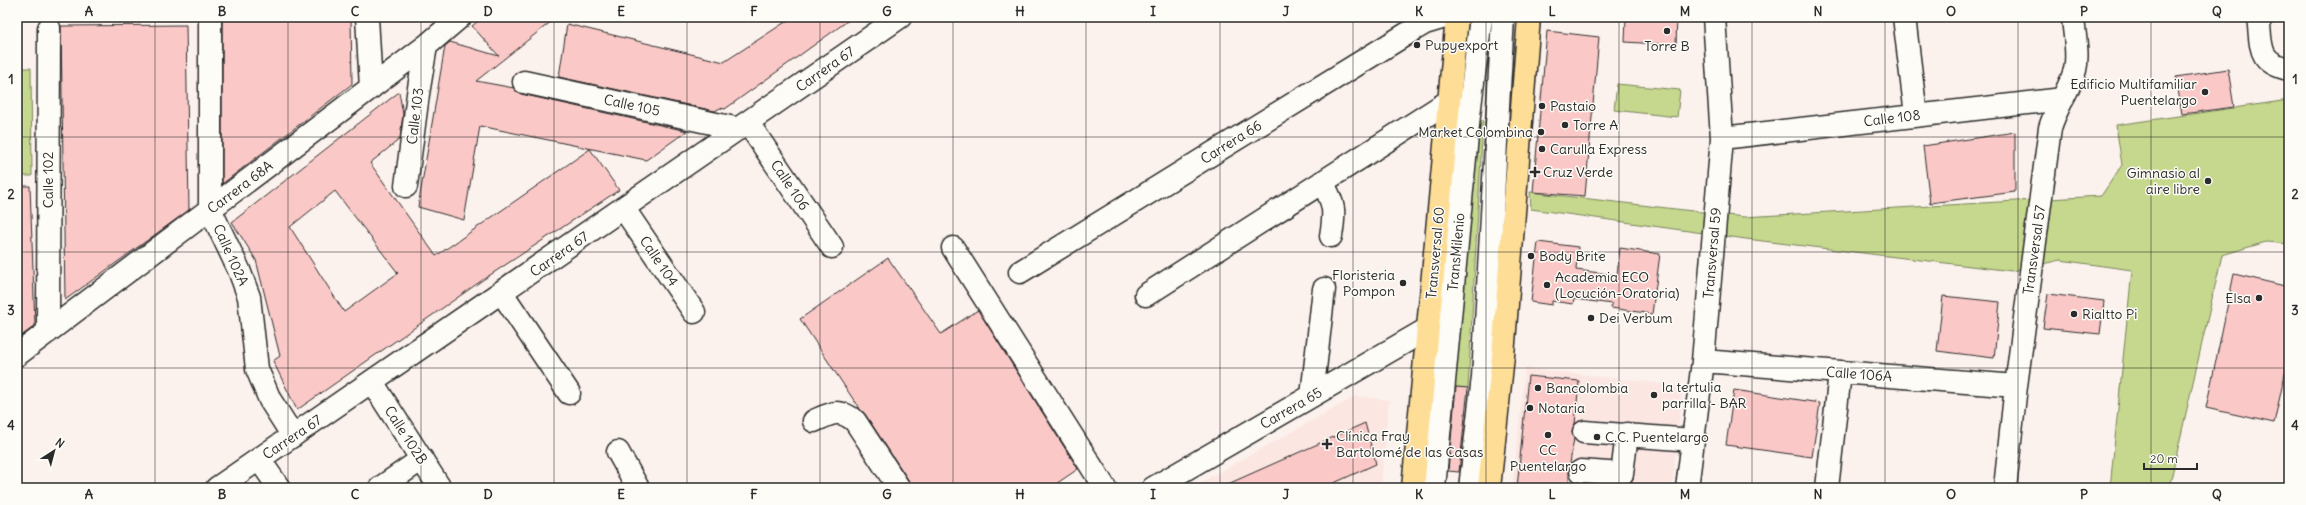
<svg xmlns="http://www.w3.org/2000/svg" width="2306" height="505" font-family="Delius,sans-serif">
  <rect width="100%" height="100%" fill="#fcf2ed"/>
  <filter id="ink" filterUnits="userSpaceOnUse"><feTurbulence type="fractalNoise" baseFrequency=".025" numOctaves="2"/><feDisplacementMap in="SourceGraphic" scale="8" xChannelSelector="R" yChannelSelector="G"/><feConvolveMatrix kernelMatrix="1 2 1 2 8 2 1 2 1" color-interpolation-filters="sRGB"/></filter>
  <g filter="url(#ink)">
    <path fill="#fbe6e2" d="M1525,368L1683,386L1672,488H1512Z
      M1356,396L1389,400L1381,488H1191Z"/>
    <path fill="#c5d88d" stroke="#78825c" d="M17,68H31L32,176H17Z
      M1617,84L1680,90L1677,117L1614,110Z
      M2289,100V244L2266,242L2222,255L2169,488H2110L2132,270L2060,260L2012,271L1746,239L1531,209L1530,192L1744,217L2101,196L2122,165L2116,125Z
      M1480,120L1483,121L1468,388L1454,387Z"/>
    <path fill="#fac9c7" stroke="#2b2b2b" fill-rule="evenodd" d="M222,17H351L352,84L222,184Z
      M483,17H557L476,81L514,88L521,94L687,131L646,160L480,126L464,220L418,207L445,46L450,42L499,56L472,26Z
      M793,17H853L725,109L720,108L715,111L559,77L567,24L724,62Z
      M1626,17H1677L1676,45L1625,42Z
      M186,25L189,210L65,300L61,26Z
      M1547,31L1599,37L1585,196L1533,192Z
      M2228,69L2234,107L2182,114L2176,77Z
      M399,92L403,114L400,139L370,163L436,256L590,149L619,190L484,279L297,410L273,361L280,356L256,260L232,222ZM335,191L398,273L344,312L290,227Z
      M2015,132V192L1930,203L1923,146Z
      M17,186H30L35,326L17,339Z
      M1538,242L1578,247L1576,270L1617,275L1620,248L1660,254L1652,314L1611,308L1612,304L1574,299L1573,304L1552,301V305L1531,302Z
      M888,258L941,334L978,310L1078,469L1050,488H911L909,481L865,414L859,408L800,319Z
      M2234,274L2289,287V356L2274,423L2206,408Z
      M2048,294L2104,301L2100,334L2043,328Z
      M1943,296L2000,302L1994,358L1937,351Z
      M1528,376L1579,381L1575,424L1572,431L1574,438L1569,470V488H1517Z
      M1456,387L1468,388L1459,472L1448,471Z
      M1734,390L1820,403L1812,457L1726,445Z
      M1365,423L1376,464L1323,488H1219Z"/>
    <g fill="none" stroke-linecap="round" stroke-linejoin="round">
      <defs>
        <path id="minor" d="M210,17V209L239,270L249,297L257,369L270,400L293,436
          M367,17L371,88
          M1904,17L1916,115
          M2258,17C2262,45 2256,62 2289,69
          M524,82L739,129
          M748,123L832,247
          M1722,138L2063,99
          M1322,182C1335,204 1335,212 1331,236
          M406,186L418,94L426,46
          M624,209L694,312
          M953,248L1105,488
          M1020,272L1413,30L1425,23L1445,17
          M502,293L569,393
          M1146,295L1449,101
          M48,332L49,28
          M17,355L426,46L460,17
          M1703,361L2016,386
          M372,382L440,488
          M1312,396L1324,289
          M814,421C832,413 839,408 855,421L899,488
          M1584,432L1693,440
          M618,452L638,488
          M259,459L279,488
          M1581,471L1622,474L1627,434
          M217,488L900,17
          M380,488L422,459
          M1153,488L1429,328
          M1434,488L1469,115L1481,17
          M1470,488L1483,377L1503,17
          M1687,488L1703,361L1722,138L1714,17
          M1827,488L1840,373
          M2005,488L2016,386L2050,128C2056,107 2069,91 2075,70C2079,54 2074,34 2073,17"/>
        <path id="major" d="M1413,488L1457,17
          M1489,488L1503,356L1529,17"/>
      </defs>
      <use href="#minor" stroke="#2b2b2b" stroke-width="25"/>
      <use href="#major" stroke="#2b2b2b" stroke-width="25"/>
      <use href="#minor" stroke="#fdfcf7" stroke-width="22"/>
      <use href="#major" stroke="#fedd96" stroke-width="22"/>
    </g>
  </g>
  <path fill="none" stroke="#2b2b2b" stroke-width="1" stroke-opacity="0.55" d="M155,17V488M288,17V488M421,17V488M554,17V488M687,17V488M820,17V488M953,17V488M1086,17V488M1220,17V488M1353,17V488M1486,17V488M1619,17V488M1752,17V488M1885,17V488M2018,17V488M2151,17V488M17,137H2289M17,252H2289M17,368H2289"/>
  <g fill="#2b2b2b" stroke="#fdfcf7" stroke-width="1.5">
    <circle cx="1667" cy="31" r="4"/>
    <circle cx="1417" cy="45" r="4"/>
    <circle cx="2205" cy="92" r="4"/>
    <circle cx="1542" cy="106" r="4"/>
    <circle cx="1565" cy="125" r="4"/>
    <circle cx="1541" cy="132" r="4"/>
    <circle cx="1542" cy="149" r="4"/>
    <path d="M1533 166h4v4h4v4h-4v4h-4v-4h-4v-4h4z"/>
    <circle cx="2208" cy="181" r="4"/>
    <circle cx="1531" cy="256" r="4"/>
    <circle cx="1403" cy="283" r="4"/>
    <circle cx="1547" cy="285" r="4"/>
    <circle cx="2259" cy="298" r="4"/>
    <circle cx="2074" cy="314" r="4"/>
    <circle cx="1591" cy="318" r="4"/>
    <circle cx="1538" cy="388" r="4"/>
    <circle cx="1654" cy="395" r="4"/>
    <circle cx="1530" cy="408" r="4"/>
    <circle cx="1548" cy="435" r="4"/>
    <circle cx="1597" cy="437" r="4"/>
    <path d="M1325 438h4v4h4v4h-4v4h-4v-4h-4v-4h4z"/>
  </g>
  <g text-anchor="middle" stroke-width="3" stroke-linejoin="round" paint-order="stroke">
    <g font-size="14" fill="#2b2b2b" stroke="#fdfcf7" text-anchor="start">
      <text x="1425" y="50">Pupyexport</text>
      <text x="1667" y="51" text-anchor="middle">Torre B</text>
      <text x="2197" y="89" text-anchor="end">Edificio Multifamiliar<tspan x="2197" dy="16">Puentelargo</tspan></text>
      <text x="1550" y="111">Pastaio</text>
      <text x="1573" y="130">Torre A</text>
      <text x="1533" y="137" text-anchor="end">Market Colombina</text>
      <text x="1550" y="154">Carulla Express</text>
      <text x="1543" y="177">Cruz Verde</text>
      <text x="2200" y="178" text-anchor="end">Gimnasio al<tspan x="2200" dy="16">aire libre</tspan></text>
      <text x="1539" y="261">Body Brite</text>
      <text x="1395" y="280" text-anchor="end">Floristeria<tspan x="1395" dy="16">Pompon</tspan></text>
      <text x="1555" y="282">Academia ECO<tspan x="1555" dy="16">(Locución-Oratoria)</tspan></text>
      <text x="2251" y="303" text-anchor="end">Elsa</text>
      <text x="2082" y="319">Rialtto Pi</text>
      <text x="1599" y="323">Dei Verbum</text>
      <text x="1662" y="392">la tertulia<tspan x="1662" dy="16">parrilla - BAR</tspan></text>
      <text x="1546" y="393">Bancolombia</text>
      <text x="1538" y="413">Notaria</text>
      <text x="1336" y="441">Clínica Fray<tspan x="1336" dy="16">Bartolomé de las Casas</tspan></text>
      <text x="1605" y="442">C.C. Puentelargo</text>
      <text x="1548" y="455" text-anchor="middle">CC<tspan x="1548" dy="16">Puentelargo</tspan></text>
    </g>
    <g font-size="14" fill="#2b2b2b" stroke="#fdfcf7">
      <text transform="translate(825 69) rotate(-35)" y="5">Carrera 67</text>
      <text transform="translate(632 105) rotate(12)" y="5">Calle 105</text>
      <text transform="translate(415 116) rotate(-83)" y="5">Calle 103</text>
      <text transform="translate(1892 118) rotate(-7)" y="5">Calle 108</text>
      <text transform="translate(1231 142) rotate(-32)" y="5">Carrera 66</text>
      <text transform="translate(48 180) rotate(-90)" y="5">Calle 102</text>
      <text transform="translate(790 185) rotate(56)" y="5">Calle 106</text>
      <text transform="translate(240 187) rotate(-37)" y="5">Carrera 68A</text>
      <text transform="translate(2034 250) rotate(-82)" y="5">Transversal 57</text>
      <text transform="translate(1456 252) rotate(-85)" y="5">TransMilenio</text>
      <text transform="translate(1435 253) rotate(-85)" y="5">Transversal 60</text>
      <text transform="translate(1712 253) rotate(-85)" y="5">Transversal 59</text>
      <text transform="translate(559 254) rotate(-35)" y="5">Carrera 67</text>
      <text transform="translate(231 255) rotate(66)" y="5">Calle 102A</text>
      <text transform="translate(659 261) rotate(56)" y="5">Calle 104</text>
      <text transform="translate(1859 374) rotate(4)" y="5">Calle 106A</text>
      <text transform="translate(1291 408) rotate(-30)" y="5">Carrera 65</text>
      <text transform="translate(406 435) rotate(57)" y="5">Calle 102B</text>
      <text transform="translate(292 437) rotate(-34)" y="5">Carrera 67</text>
    </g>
  </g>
  <rect width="2306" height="505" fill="none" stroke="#fdfcf7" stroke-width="44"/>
  <g transform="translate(54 451) rotate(36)" stroke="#fdfcf7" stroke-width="3" paint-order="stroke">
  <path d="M0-3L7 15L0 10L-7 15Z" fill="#2b2b2b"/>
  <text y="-6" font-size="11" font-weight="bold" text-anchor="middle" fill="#2b2b2b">N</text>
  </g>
  <path d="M2144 463v6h53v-6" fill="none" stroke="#2b2b2b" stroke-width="2"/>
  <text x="2150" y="463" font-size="12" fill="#2b2b2b" stroke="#fdfcf7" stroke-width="3" paint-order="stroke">20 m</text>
  <rect x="22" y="22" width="2262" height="461" fill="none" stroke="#2b2b2b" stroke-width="1.5"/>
  <g font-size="13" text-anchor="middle" font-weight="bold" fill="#2b2b2b">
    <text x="89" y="16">A</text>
    <text x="222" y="16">B</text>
    <text x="355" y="16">C</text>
    <text x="488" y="16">D</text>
    <text x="621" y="16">E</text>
    <text x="754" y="16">F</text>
    <text x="887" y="16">G</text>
    <text x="1020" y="16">H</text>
    <text x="1153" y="16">I</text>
    <text x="1286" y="16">J</text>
    <text x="1419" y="16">K</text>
    <text x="1552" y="16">L</text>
    <text x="1685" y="16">M</text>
    <text x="1818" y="16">N</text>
    <text x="1951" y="16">O</text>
    <text x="2084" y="16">P</text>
    <text x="2217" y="16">Q</text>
    <text x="11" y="84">1</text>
    <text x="2295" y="84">1</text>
    <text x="11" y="199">2</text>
    <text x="2295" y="199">2</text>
    <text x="11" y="315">3</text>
    <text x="2295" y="315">3</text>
    <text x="11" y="430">4</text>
    <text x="2295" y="430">4</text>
    <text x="89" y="499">A</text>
    <text x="222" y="499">B</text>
    <text x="355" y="499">C</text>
    <text x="488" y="499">D</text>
    <text x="621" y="499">E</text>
    <text x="754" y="499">F</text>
    <text x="887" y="499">G</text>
    <text x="1020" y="499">H</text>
    <text x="1153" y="499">I</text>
    <text x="1286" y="499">J</text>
    <text x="1419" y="499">K</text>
    <text x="1552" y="499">L</text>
    <text x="1685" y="499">M</text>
    <text x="1818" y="499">N</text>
    <text x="1951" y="499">O</text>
    <text x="2084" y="499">P</text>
    <text x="2217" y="499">Q</text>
  </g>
</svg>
